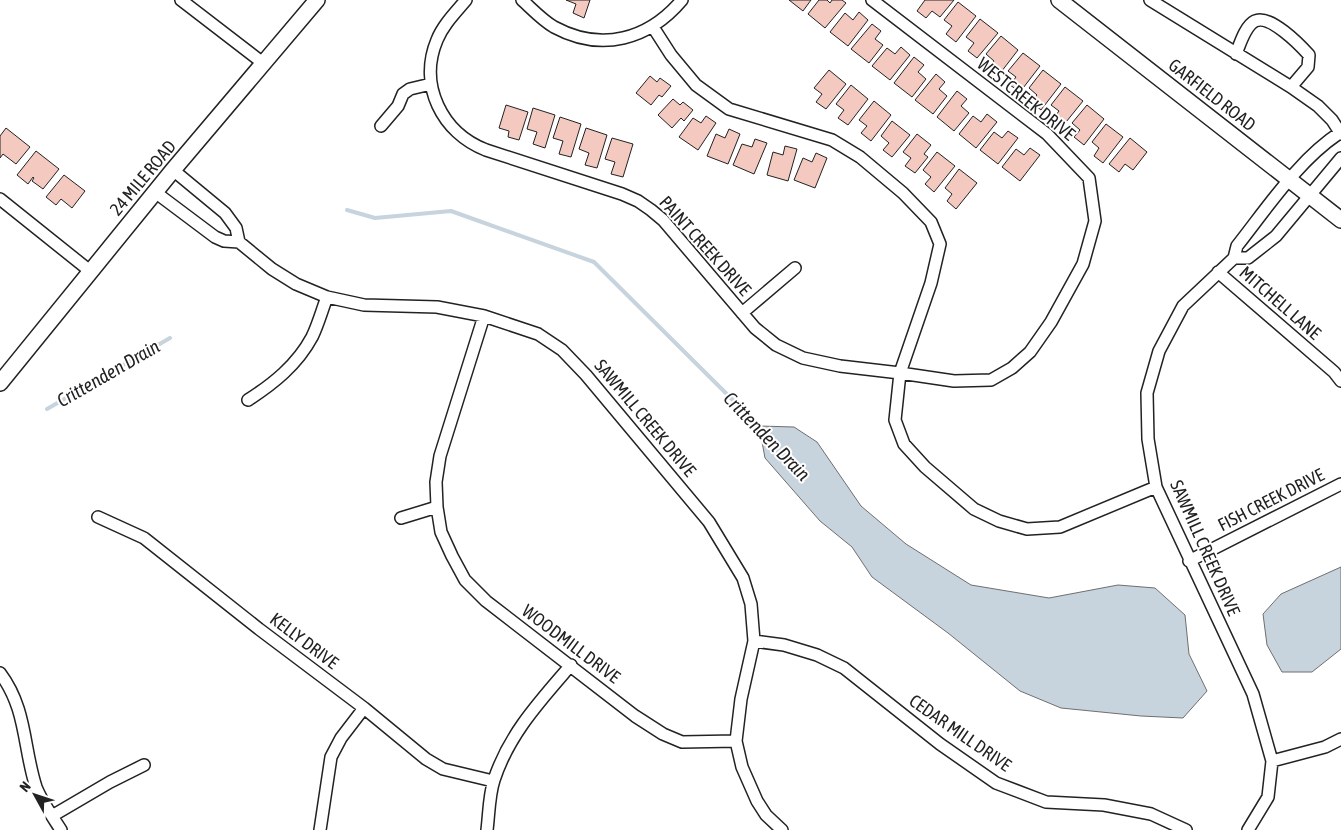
<svg xmlns="http://www.w3.org/2000/svg" width="1341" height="830" font-family="'Asap Condensed',sans-serif">
  <rect width="100%" height="100%" fill="#fff"/>
  <path fill="#c7d3dd" stroke="#6f6f6f" d="M759,426L794,427L817,442L861,506L906,544L971,585L1049,598L1118,585L1155,588L1185,615L1189,654L1207,691L1183,718L1141,716L1061,708L1020,691L948,633L872,577L852,547L820,521L765,458Z
    M1341,567V649L1312,672H1282L1267,645L1263,614L1281,594Z"/>
  <g fill="none" stroke-linecap="round" stroke-linejoin="round">
    <path stroke="#c7d3dd" stroke-width="4" d="M347,210L375,218L451,211L594,262L761,428
      M47,409L170,338"/>
  </g>
  <path fill="#f3c9c0" stroke="#222" d="M566,0H590L584,18L573,13L576,4Z
    M789,0H811L803,11Z
    M819,0H827L830,3L832,0H842L846,3L825,28L808,14Z
    M925,0H954L940,17L932,11L926,18L917,11Z
    M958,2L976,16L956,42L946,34L952,26L944,20Z
    M859,12L868,20L848,46L830,32L845,13L853,20Z
    M980,19L998,33L977,58L968,51L974,43L966,37Z
    M872,24L881,31L875,39L883,45L869,63L851,49Z
    M1001,36L1018,50L998,76L989,68L994,61L986,54Z
    M901,47L910,55L890,80L872,66L887,48L895,54Z
    M1023,53L1040,66L1020,92L1010,85L1016,77L1008,71Z
    M914,57L924,65L918,72L926,79L912,97L894,83Z
    M829,70L846,84L826,109L816,102L822,94L814,88Z
    M1043,70L1061,84L1041,110L1031,102L1037,95L1029,88Z
    M936,74L945,82L939,89L947,96L933,114L915,100Z
    M650,76L657,82L660,78L671,86L662,97L659,95L651,105L636,93Z
    M851,85L868,99L848,125L838,118L844,110L836,104Z
    M1065,87L1083,101L1062,127L1053,119L1059,111L1051,105Z
    M957,91L967,99L961,106L969,113L954,131L937,117Z
    M673,99L680,105L683,102L693,110L684,121L681,118L672,128L658,115Z
    M874,101L891,115L871,141L861,133L867,126L859,120Z
    M506,105L528,112L519,140L508,137L509,131L499,128Z
    M1087,105L1104,119L1084,145L1074,137L1080,130L1072,123Z
    M533,108L555,115L545,148L533,144L537,132L527,129Z
    M987,114L997,122L976,148L959,134L973,116L981,122Z
    M706,116L716,123L698,150L679,137L693,118L701,123Z
    M560,117L581,124L571,157L559,154L563,141L553,138Z
    M892,121L910,135L892,157L883,150L889,143L881,136Z
    M1106,124L1123,137L1103,163L1094,156L1099,148L1092,142Z
    M6,128L30,147L16,164L3,154L0,158V136Z
    M586,128L607,135L597,168L585,165L589,153L579,149Z
    M729,129L740,134L728,164L707,156L716,134L725,138Z
    M1008,131L1018,138L998,164L980,150L994,132L1002,138Z
    M917,134L931,145L924,154L928,157L915,173L905,166L911,158L903,152Z
    M612,138L633,144L623,177L611,174L615,162L605,159Z
    M1130,138L1147,152L1133,170L1125,164L1119,172L1109,164Z
    M755,139L767,143L754,174L733,165L742,144L752,147Z
    M785,146L797,149L788,181L767,175L773,152L783,155Z
    M1030,148L1040,155L1020,181L1002,167L1016,149L1024,155Z
    M36,151L59,169L43,189L32,181L34,178L33,177L28,184L17,175Z
    M937,152L955,166L934,192L925,184L931,177L923,170Z
    M816,153L827,158L815,188L794,180L803,158L812,162Z
    M959,169L977,183L956,209L947,201L952,194L945,188Z
    M64,175L85,191L72,208L61,199L56,205L46,197Z"/>
  <g fill="none" stroke-linecap="round" stroke-linejoin="round">
    <defs>
      <path id="street" d="M181,0L263,63
        M466,0C455,13 443,25 437,40C418,85 442,133 486,150L622,194L638,201L651,210L663,220L755,328L776,345L803,358L840,366L900,373L931,283L940,244L931,222L903,193L860,157L832,140L729,109L696,85L671,55L653,27
        M522,0C532,9 542,20 554,27C602,53 649,39 682,0
        M872,0L1047,134L1089,178L1095,221L1083,264L1051,322L1030,352L1012,368L991,380L954,381L900,373L895,420L904,444L925,467L974,509L999,521L1027,529L1060,527L1156,487
        M1150,0L1291,87L1318,106L1332,120L1341,134
        M1236,54C1240,44 1245,26 1255,21C1270,14 1300,45 1309,55L1308,67L1291,87
        M381,126L398,106L403,94L410,89L431,84
        M173,170L225,213L236,228L239,242L272,269L296,284L327,297L364,305L437,307L484,316L538,334L562,350L586,375L709,522L743,578L751,604L754,641L741,699L736,741L742,767L757,801L766,815L782,830
        M155,192L215,237L224,241L239,242
        M0,199L90,271
        M1234,258H1248L1276,236L1341,158
        M1218,272L1334,372L1341,381
        M742,313L795,268
        M484,316L440,456L436,482L437,507L441,532L452,556L465,580L486,601L635,716L663,734L682,742L736,741
        M248,400C273,384 297,365 312,337C318,325 322,310 327,297
        M98,517L144,538L259,629L364,708L426,759L443,769L493,781
        M401,518L437,507
        M1189,561L1341,484
        M754,641L784,645L817,655L844,668L940,744L996,783L1046,802L1104,805L1151,814L1186,830
        M0,673C27,709 23,747 36,787C42,802 52,816 61,830
        M1272,761L1325,747L1341,739
        M52,816L110,782L144,765
        M320,830L331,757L341,738L364,708
        M487,830C489,814 489,795 494,780C509,734 540,701 571,665
        M1248,830L1268,797L1272,761L1253,694L1156,487L1148,439L1147,393L1159,351L1183,306L1234,258L1237,246C1267,208 1300,158 1341,132"/>
      <path id="secondary" d="M1059,0L1341,220
        M0,383L173,170L317,0"/>
    </defs>
    <use href="#street" stroke="#222" stroke-width="14"/>
    <use href="#secondary" stroke="#222" stroke-width="18"/>
    <use href="#street" stroke="#fff" stroke-width="11"/>
    <use href="#secondary" stroke="#fff" stroke-width="15"/>
  </g>
  <g text-anchor="middle" stroke-width="4" stroke-linejoin="round" paint-order="stroke">
    <g font-size="18" fill="#222" stroke="#fff">
      <text transform="translate(1212 95) rotate(38)" y="6">GARFIELD ROAD</text>
      <text transform="translate(1026 99) rotate(39)" y="6">WESTCREEK DRIVE</text>
      <text transform="translate(143 178) rotate(-50)" y="6">24 MILE ROAD</text>
      <text transform="translate(705 246) rotate(48)" y="6">PAINT CREEK DRIVE</text>
      <text transform="translate(1280 303) rotate(41)" y="6">MITCHELL LANE</text>
      <text transform="translate(645 418) rotate(50)" y="6">SAWMILL CREEK DRIVE</text>
      <text transform="translate(1271 500) rotate(-27)" y="6">FISH CREEK DRIVE</text>
      <text transform="translate(1205 548) rotate(66)" y="6">SAWMILL CREEK DRIVE</text>
      <text transform="translate(304 641) rotate(37)" y="6">KELLY DRIVE</text>
      <text transform="translate(571 644) rotate(37)" y="6">WOODMILL DRIVE</text>
      <text transform="translate(960 733) rotate(35)" y="6">CEDAR MILL DRIVE</text>
    </g>
    <g font-size="19" font-style="italic" fill="#222" stroke="#fff">
      <text transform="translate(108 373) rotate(-30)" y="7">Crittenden Drain</text>
      <text transform="translate(767 436) rotate(46)" y="7">Crittenden Drain</text>
    </g>
  </g>
  <g transform="translate(35 795) rotate(310)" stroke="#ffffff" stroke-width="4" paint-order="stroke">
  <path d="M0-4L9 19L0 12L-9 19Z" fill="#222222"/>
  <text y="-8" font-size="14" font-weight="bold" text-anchor="middle" fill="#222222">N</text>
  </g>
</svg>
